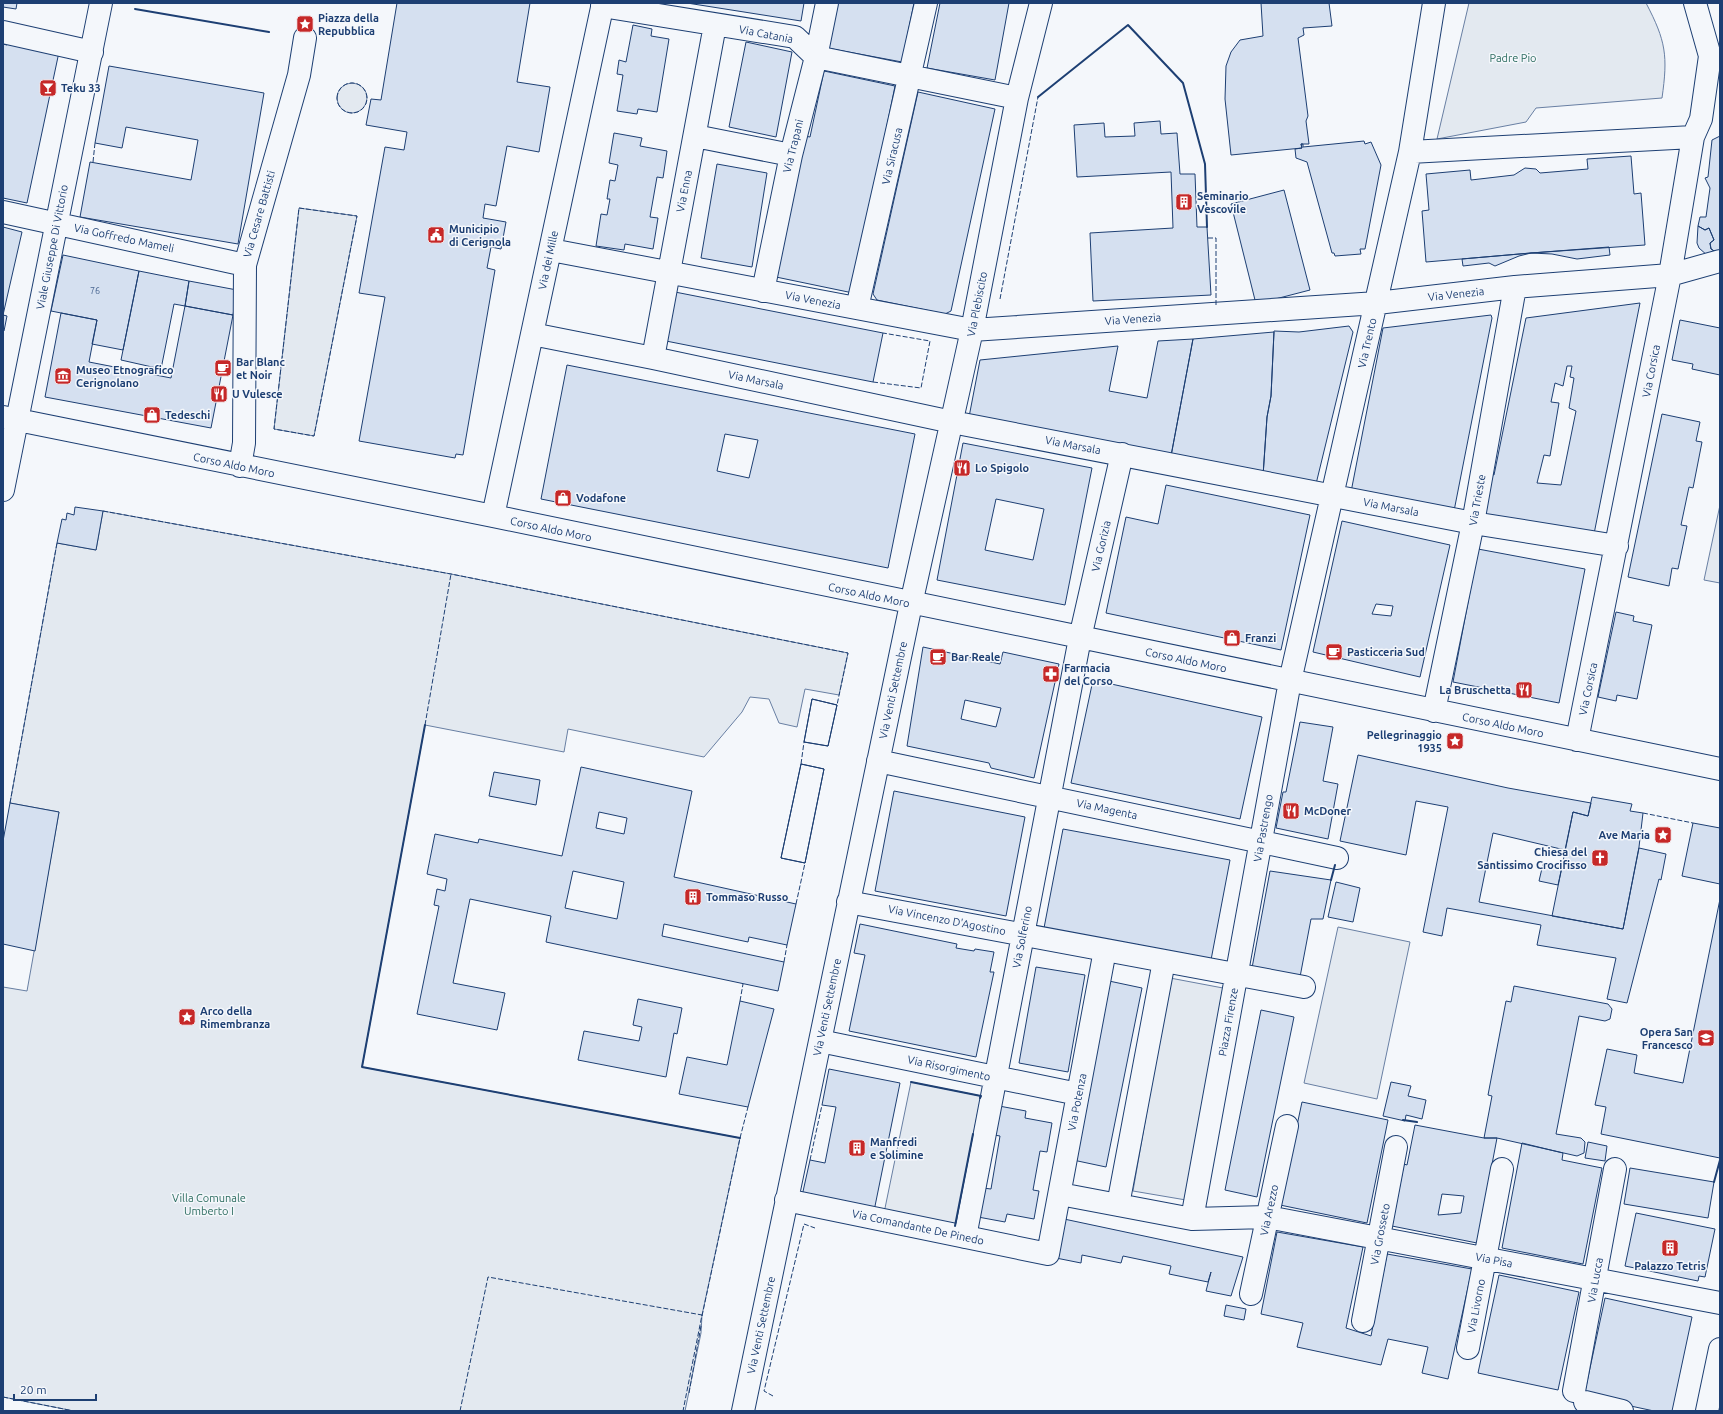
<svg xmlns="http://www.w3.org/2000/svg" width="1723" height="1414" font-family="Ubuntu,sans-serif">
  <rect width="100%" height="100%" fill="#f4f7fb"/>
  <path fill="#e3e9f0" stroke="#687fa3" d="M1469,3H1646C1666,41 1668,56 1662,98L1536,108L1526,122L1437,139Z
    M337 98a15 15 0 1 1 30 0a15 15 0 1 1-30 0Z
    M299,208L357,216L314,436L274,429Z
    M1720,505V583L1704,580Z
    M103,511L451,574L848,653L839,695L805,689L797,727L779,723L769,699L750,697L742,712L704,757L568,729L564,752L425,725L362,1067L740,1138L702,1315L701,1333L685,1411H74L3,1397V987L27,991L59,812L10,803L57,543L96,550Z
    M1338,927L1410,942L1377,1099L1304,1083Z
    M1170,978L1223,988L1186,1200L1133,1191Z
    M911,1082L981,1096L955,1227L884,1213Z"/>
  <path fill="#d5e0f0" stroke="#1d3f73" fill-rule="evenodd" d="M3,3H17L16,9L3,7Z
    M397,3H530L517,82L550,87L539,152L507,146L496,206L485,204L483,218L506,222L501,249L491,247L487,268L495,270L463,455L456,454L455,458L359,441L385,297L359,293L385,147L404,150L407,132L366,125L371,99L381,100Z
    M687,3H804L801,21Z
    M835,3H914L902,62L827,48Z
    M940,3H1009L995,80L927,68Z
    M1261,3H1329L1332,26L1303,28L1304,35L1298,38L1308,116L1306,121L1309,144H1301L1302,148L1231,155L1225,99L1226,66L1231,52L1240,40L1263,36Z
    M633,25L652,29L651,36L669,39L657,112L638,109L637,114L617,111L623,75L617,74L619,60L626,62Z
    M746,42L792,52L776,137L729,127Z
    M7,43L59,52L27,203L3,198V44L7,45Z
    M109,66L264,93L238,244L80,217L90,162L191,180L198,140L126,127L122,148L95,143Z
    M824,71L895,86L853,293L776,277L805,136L810,137Z
    M918,92L995,109L951,311L945,314L877,300L873,294Z
    M1160,121L1161,134L1177,133L1180,174H1195L1197,227H1207L1211,295L1093,301L1090,233L1173,228L1171,172L1077,177L1074,125L1104,123L1105,137L1135,136L1134,123Z
    M614,133L642,138L640,146L667,151L663,178L657,177L650,217L658,218L653,249L625,244L624,250L596,246L601,214L607,215L610,199H607L610,180L615,181L618,165L609,163Z
    M1720,136V251L1716,252L1711,249L1710,243L1714,240L1709,228L1705,230L1698,226L1700,217H1706L1710,188L1705,178L1708,177L1712,140Z
    M1364,141L1365,144L1371,142L1381,165L1365,249H1360L1361,254L1335,256L1334,253H1332L1307,162L1296,158L1295,149L1302,148L1301,144H1303V147Z
    M1631,156L1634,194L1641,193L1645,245L1531,253L1426,262L1422,211L1429,210L1426,174L1470,170L1471,180L1514,175L1525,168L1536,169L1540,173L1588,169L1587,159Z
    M717,164L767,173L752,267L701,258Z
    M1284,190L1310,290L1256,304L1231,204Z
    M1698,226L1705,230L1709,228L1714,240L1710,243L1711,249L1716,252L1708,256L1699,248L1697,243Z
    M3,227L22,232L3,315L7,316L4,331L3,330Z
    M1609,247L1610,255L1577,259L1552,254L1531,253Z
    M1531,253L1519,256L1495,266L1489,263L1463,266L1462,259Z
    M63,255L139,271L123,350L92,344L97,320L51,311Z
    M139,271L189,281L185,306L174,304L161,369L121,360Z
    M189,281L237,290L233,315L185,306Z
    M675,292L883,333L873,382L666,341Z
    M1640,303L1593,539L1483,519L1491,474L1494,475L1526,318ZM1567,366H1572L1570,377L1574,378L1569,408L1576,411L1561,485L1537,483L1544,455L1550,456L1559,403L1551,402L1555,383L1563,386Z
    M185,306L233,315L211,428L45,397L61,313L97,320L89,362L171,378Z
    M1491,315L1492,318L1454,511L1351,492L1383,328Z
    M1680,320L1720,328V375L1692,369L1693,364L1672,360Z
    M1349,326L1353,332L1316,484L1263,476L1267,417L1271,396L1274,331L1299,332Z
    M1274,332L1271,396L1267,417L1263,476L1171,456L1193,339Z
    M1193,339L1171,456L969,417L980,360L1118,346L1109,391L1147,398L1158,341Z
    M567,365L915,434L888,568L541,499ZM725,434L758,440L749,478L717,471Z
    M1662,414L1700,422L1696,441L1702,442L1693,488L1689,487L1681,525L1687,526L1678,569L1672,568L1669,586L1628,577Z
    M963,443L1092,468L1065,605L937,580ZM996,499L1044,509L1033,560L985,550Z
    M1166,485L1310,515L1281,650L1106,613L1126,517L1158,524Z
    M75,507L103,511L96,550L57,543L62,519L66,520L67,513L74,515Z
    M1342,521L1450,545L1420,677L1313,652ZM1376,604L1393,606L1391,616L1372,614Z
    M1478,549L1585,569L1559,703L1453,682Z
    M1616,612L1634,616L1633,621L1652,625L1637,699L1617,695L1616,701L1598,697Z
    M923,647L1000,664L1003,652L1059,664L1034,778L991,768L989,763L907,746ZM965,700L1001,708L996,727L961,719Z
    M1093,680L1262,717L1240,819L1071,783Z
    M812,699L837,705L828,746L804,742Z
    M812,699L837,705L828,746L804,742Z
    M1300,722L1333,727L1323,781L1338,784L1328,839L1276,828L1283,792H1286Z
    M1358,755L1508,788L1591,803L1588,816L1573,812L1565,850L1493,833L1479,902L1623,929L1639,848L1666,854L1661,880L1659,879L1627,1003L1607,999L1616,958L1537,945L1541,925L1447,908L1442,936L1423,932L1448,807L1416,801L1406,855L1340,841Z
    M801,764L824,769L805,863L781,858Z
    M801,764L824,769L805,863L781,858Z
    M581,767L692,791L674,877L796,904L787,945L749,937L748,942L664,924L662,936L784,962L778,991L546,942L551,916L470,899L453,983L505,993L497,1030L417,1014L439,906L434,905L437,889L445,891L447,879L427,874L435,834L478,843L479,839L562,856ZM599,812L627,818L624,834L596,828ZM573,871L624,882L617,919L565,908Z
    M494,772L540,780L536,805L489,796Z
    M894,791L1025,817L1006,916L875,891Z
    M1592,797L1632,804L1630,811L1643,813L1639,847L1623,929L1552,916L1573,812L1588,816Z
    M10,803L59,812L35,951L3,944V841Z
    M1693,823L1720,828V884L1682,876Z
    M1063,829L1230,860L1211,960L1044,928Z
    M1543,864L1562,867L1558,885L1539,881Z
    M1270,871L1331,880L1323,919H1311L1300,977L1252,968Z
    M1336,882L1360,888L1353,922L1328,917Z
    M1720,899V1158L1601,1134L1606,1107L1595,1105L1607,1049L1637,1055L1634,1073L1683,1083Z
    M860,924L957,944L956,948L974,951L975,949L994,952L990,972H994L976,1057L849,1031L865,955L854,953Z
    M1036,967L1085,975L1068,1072L1019,1063Z
    M1109,981L1142,988L1106,1167L1073,1160Z
    M1514,986L1608,1004L1612,1009L1610,1019L1605,1021L1579,1016L1556,1134L1581,1138L1585,1142L1584,1153L1577,1156L1497,1138H1484L1492,1096L1488,1095L1506,1001L1511,1002Z
    M638,999L682,1008L677,1034L674,1033L666,1077L578,1060L584,1031L639,1041L642,1027L633,1025Z
    M740,1001L774,1009L748,1107L679,1094L687,1057L727,1065Z
    M1261,1010L1294,1017L1257,1197L1225,1190Z
    M829,1069L900,1083L874,1211L802,1196L810,1160L825,1163L836,1107L822,1105Z
    M1391,1082L1411,1086L1408,1096L1426,1100L1422,1119L1406,1115L1405,1121L1383,1116Z
    M1302,1102L1388,1120L1367,1223L1280,1205Z
    M999,1106L1026,1111L1025,1118L1052,1123L1047,1152L1040,1151L1033,1190L1039,1191L1034,1219L1007,1214L1005,1222L978,1217L983,1188L991,1189L1000,1136L994,1135Z
    M1415,1125L1484,1138H1497L1477,1243L1392,1226L1404,1164L1407,1165ZM1442,1194L1464,1196L1461,1213L1438,1215Z
    M1588,1142L1607,1146L1605,1161L1585,1158Z
    M1522,1143L1563,1153L1562,1160L1602,1168L1583,1264L1502,1248Z
    M1630,1168L1714,1182L1708,1218L1624,1204Z
    M1636,1213L1715,1229L1705,1277L1699,1276L1698,1281L1625,1266Z
    M1064,1219L1243,1257L1231,1296L1206,1291L1211,1272L1208,1282L1169,1274L1171,1266L1123,1256L1121,1263L1082,1255L1081,1263L1056,1258Z
    M1277,1232L1363,1247L1346,1328L1371,1336L1387,1254L1472,1269L1448,1379L1422,1373L1428,1347L1388,1339L1381,1365L1297,1347L1303,1323L1261,1314Z
    M1499,1275L1579,1292L1558,1390L1478,1373Z
    M1605,1298L1692,1317L1672,1411H1654L1584,1396Z
    M1226,1305L1246,1309L1244,1320L1224,1316Z"/>
  <g fill="none" stroke-linecap="round" stroke-linejoin="round">
    <defs>
      <path id="minor" d="M602,6L795,37L816,57L1017,98
        M3,32L92,52
        M695,136L791,155
        M1410,152L1693,137
        M3,212L245,265
        M551,250L972,330L1377,303L1515,287L1670,275L1720,261
        M763,291L791,155L816,57L827,3
        M857,308L926,3
        M532,334L653,358L952,422L1473,523L1617,546
        M653,358L715,25
        M3,417L493,516L1720,769
        M240,466L244,443L245,265L299,75L305,38
        M3,490L101,3
        M493,516L603,3
        M1434,711L1473,523L1515,287
        M1577,740L1670,275L1693,137L1701,119L1710,56L1695,3
        M878,761L1337,858
        M848,902L1304,987
        M820,1041L1078,1094
        M1060,1194L1192,1219L1267,1217L1720,1303
        M786,1200L1048,1254L1105,950
        M1118,1205L1164,961
        M1192,1219L1290,681L1410,152L1434,3
        M965,1237L1080,638L1122,454
        M1251,1294L1287,1126
        M1363,1321L1396,1147
        M1468,1348L1502,1169
        M1574,1391L1615,1169
        M1585,1402L1622,1411
        M743,1411L911,604L972,330L1017,98L1041,3"/>
      <path id="major" d="M1707,1411L1720,1349"/>
    </defs>
    <use href="#minor" stroke="#1d3f73" stroke-width="24"/>
    <use href="#major" stroke="#1d3f73" stroke-width="24"/>
    <use href="#minor" stroke="#f4f7fb" stroke-width="22"/>
    <use href="#major" stroke="#f4f7fb" stroke-width="22"/>
    <path stroke="#1d3f73" stroke-width="1" stroke-dasharray="5 2" stroke-linecap="butt" d="M337 98a15 15 0 1 1 30 0a15 15 0 1 1-30 0Z
      M93,162L95,143
      M299,208L357,216L314,436L274,429Z
      M1208,238H1216V306
      M1000,299L1038,97
      M873,382L921,388L930,341L883,333
      M103,511L451,574L848,653L837,705
      M425,725L451,574
      M801,764L804,742
      M10,803L57,543
      M1643,813L1693,823
      M796,904L805,863
      M784,962L787,945
      M740,1001L743,984
      M810,1160L822,1105
      M702,1316L740,1138L748,1107
      M689,1393L701,1326
      M773,1396L764,1391L804,1224L815,1228
      M3,1397L74,1411
      M460,1411L488,1277L702,1315L683,1411"/>
    <path stroke="#1d3f73" stroke-width="2" d="M135,9L269,32
      M1038,97L1128,25L1183,83L1205,164L1207,227
      M425,725L362,1067L740,1138
      M1331,880L1335,865
      M911,1082L981,1096L980,1098
      M1403,1120L1417,1122
      M1714,1182L1720,1160
      M955,1226L973,1134"/>
  </g>
  <defs>
    <symbol id="sight-square" viewBox="-11 -11 22 22"><rect x="-9" y="-9" width="18" height="18" rx="4" fill="#c62828" stroke="#f4f7fb"/><path d="M0-6L1.8-2.2L6-1.7L2.9 1.2L3.7 5.4L0 3.3L-3.7 5.4L-2.9 1.2L-6-1.7L-1.8-2.2Z" fill="#fff"/></symbol>
    <symbol id="bar-square" viewBox="-11 -11 22 22"><rect x="-9" y="-9" width="18" height="18" rx="4" fill="#c62828" stroke="#f4f7fb"/><path d="M-6-5H6L.8 .8V4.5H3.5V6h-7V4.5H-.8V.8Z" fill="#fff"/></symbol>
    <symbol id="building-square" viewBox="-11 -11 22 22"><rect x="-9" y="-9" width="18" height="18" rx="4" fill="#c62828" stroke="#f4f7fb"/><path d="M-4-6H4V6H1V3H-1V6H-4ZM-2.5-4.3h1.7v1.8h-1.7ZM.8-4.3h1.7v1.8H.8ZM-2.5-1h1.7V.8h-1.7ZM.8-1h1.7V.8H.8Z" fill="#fff"/></symbol>
    <symbol id="civic-square" viewBox="-11 -11 22 22"><rect x="-9" y="-9" width="18" height="18" rx="4" fill="#c62828" stroke="#f4f7fb"/><path d="M-.6-6.5H3V-4.5H.6V-3L4-1V1h2V6H-6V1h2V-1L-.6-3ZM-1.2 2.5V6h2.4V2.5Z" fill="#fff"/></symbol>
    <symbol id="cafe-square" viewBox="-11 -11 22 22"><rect x="-9" y="-9" width="18" height="18" rx="4" fill="#c62828" stroke="#f4f7fb"/><path d="M-5.5-4.5H6V0H3Q3 3.5 0 3.5H-2.5Q-5.5 3.5-5.5 0ZM3-3.2v2h1.7v-2ZM-6 4.5H4V6H-6Z" fill="#fff"/></symbol>
    <symbol id="museum-square" viewBox="-11 -11 22 22"><rect x="-9" y="-9" width="18" height="18" rx="4" fill="#c62828" stroke="#f4f7fb"/><path d="M0-6L6-3V-2H-6V-3ZM-5-1h2V3h-2ZM-1-1h2V3h-2ZM3-1h2V3H3ZM-6 4H6V6H-6Z" fill="#fff"/></symbol>
    <symbol id="restaurant-square" viewBox="-11 -11 22 22"><rect x="-9" y="-9" width="18" height="18" rx="4" fill="#c62828" stroke="#f4f7fb"/><path d="M-5-6h1v4h1v-4h1v4h1v-4h1v5L-1.5 .5V6h-2V.5L-5-1ZM5-6V6H3V1.5H1.5Q1.5-4 5-6Z" fill="#fff"/></symbol>
    <symbol id="shop-square" viewBox="-11 -11 22 22"><rect x="-9" y="-9" width="18" height="18" rx="4" fill="#c62828" stroke="#f4f7fb"/><path d="M-5-2.5h2.3a2.7 3.5 0 0 1 5.4 0H5L5.5 6h-11ZM-1.5-2.5h3a1.5 2.3 0 0 0-3 0Z" fill="#fff"/></symbol>
    <symbol id="pharmacy-square" viewBox="-11 -11 22 22"><rect x="-9" y="-9" width="18" height="18" rx="4" fill="#c62828" stroke="#f4f7fb"/><path d="M-2-6h4v4h4v4h-4v4h-4v-4h-4v-4h4Z" fill="#fff"/></symbol>
    <symbol id="church-square" viewBox="-11 -11 22 22"><rect x="-9" y="-9" width="18" height="18" rx="4" fill="#c62828" stroke="#f4f7fb"/><path d="M-1.2-6h2.4v3.5h3.3v2.4h-3.3V6h-2.4V-.1h-3.3v-2.4h3.3Z" fill="#fff"/></symbol>
    <symbol id="school-square" viewBox="-11 -11 22 22"><rect x="-9" y="-9" width="18" height="18" rx="4" fill="#c62828" stroke="#f4f7fb"/><path d="M0-5L7-2L0 1L-7-2ZM-4 1L0 2.5L4 1V4Q0 6-4 4Z" fill="#fff"/></symbol>
  </defs>
  <g fill-rule="evenodd">
    <use href="#sight-square" x="295" y="14" width="20" height="20"/>
    <use href="#bar-square" x="38" y="78" width="20" height="20"/>
    <use href="#building-square" x="1174" y="192" width="20" height="20"/>
    <use href="#civic-square" x="426" y="225" width="20" height="20"/>
    <use href="#cafe-square" x="213" y="358" width="20" height="20"/>
    <use href="#museum-square" x="53" y="366" width="20" height="20"/>
    <use href="#restaurant-square" x="209" y="384" width="20" height="20"/>
    <use href="#shop-square" x="142" y="405" width="20" height="20"/>
    <use href="#restaurant-square" x="952" y="458" width="20" height="20"/>
    <use href="#shop-square" x="553" y="488" width="20" height="20"/>
    <use href="#shop-square" x="1222" y="628" width="20" height="20"/>
    <use href="#cafe-square" x="1324" y="642" width="20" height="20"/>
    <use href="#cafe-square" x="928" y="647" width="20" height="20"/>
    <use href="#pharmacy-square" x="1041" y="664" width="20" height="20"/>
    <use href="#restaurant-square" x="1514" y="680" width="20" height="20"/>
    <use href="#sight-square" x="1445" y="731" width="20" height="20"/>
    <use href="#restaurant-square" x="1281" y="801" width="20" height="20"/>
    <use href="#sight-square" x="1653" y="825" width="20" height="20"/>
    <use href="#church-square" x="1590" y="848" width="20" height="20"/>
    <use href="#building-square" x="683" y="887" width="20" height="20"/>
    <use href="#sight-square" x="177" y="1007" width="20" height="20"/>
    <use href="#school-square" x="1696" y="1028" width="20" height="20"/>
    <use href="#building-square" x="847" y="1138" width="20" height="20"/>
    <use href="#building-square" x="1660" y="1238" width="20" height="20"/>
  </g>
  <g text-anchor="middle" stroke-width="3" stroke-linejoin="round" paint-order="stroke">
    <g font-size="9" fill="#4b6792">
      <text x="95" y="294">76</text>
    </g>
    <g font-size="11" font-weight="bold" fill="#1d3f73" stroke="#f4f7fb" text-anchor="start">
      <text x="318" y="22">Piazza della<tspan x="318" dy="13">Repubblica</tspan></text>
      <text x="61" y="92">Teku 33</text>
      <text x="1197" y="200">Seminario<tspan x="1197" dy="13">Vescovile</tspan></text>
      <text x="449" y="233">Municipio<tspan x="449" dy="13">di Cerignola</tspan></text>
      <text x="236" y="366">Bar Blanc<tspan x="236" dy="13">et Noir</tspan></text>
      <text x="76" y="374">Museo Etnografico<tspan x="76" dy="13">Cerignolano</tspan></text>
      <text x="232" y="398">U Vulesce</text>
      <text x="165" y="419">Tedeschi</text>
      <text x="975" y="472">Lo Spigolo</text>
      <text x="576" y="502">Vodafone</text>
      <text x="1245" y="642">Franzi</text>
      <text x="1347" y="656">Pasticceria Sud</text>
      <text x="951" y="661">Bar Reale</text>
      <text x="1064" y="672">Farmacia<tspan x="1064" dy="13">del Corso</tspan></text>
      <text x="1511" y="694" text-anchor="end">La Bruschetta</text>
      <text x="1442" y="739" text-anchor="end">Pellegrinaggio<tspan x="1442" dy="13">1935</tspan></text>
      <text x="1304" y="815">McDoner</text>
      <text x="1650" y="839" text-anchor="end">Ave Maria</text>
      <text x="1587" y="856" text-anchor="end">Chiesa del<tspan x="1587" dy="13">Santissimo Crocifisso</tspan></text>
      <text x="706" y="901">Tommaso Russo</text>
      <text x="200" y="1015">Arco della<tspan x="200" dy="13">Rimembranza</tspan></text>
      <text x="1693" y="1036" text-anchor="end">Opera San<tspan x="1693" dy="13">Francesco</tspan></text>
      <text x="870" y="1146">Manfredi<tspan x="870" dy="13">e Solimine</tspan></text>
      <text x="1670" y="1270" text-anchor="middle">Palazzo Tetris</text>
    </g>
    <g font-size="11" fill="#1d3f73" stroke="#f4f7fb">
      <text transform="translate(766 34) rotate(11)" y="4">Via Catania</text>
      <text transform="translate(793 146) rotate(-76)" y="4">Via Trapani</text>
      <text transform="translate(892 156) rotate(-77)" y="4">Via Siracusa</text>
      <text transform="translate(684 191) rotate(-79)" y="4">Via Enna</text>
      <text transform="translate(259 214) rotate(-74)" y="4">Via Cesare Battisti</text>
      <text transform="translate(124 238) rotate(12)" y="4">Via Goffredo Mameli</text>
      <text transform="translate(52 247) rotate(-79)" y="4">Viale Giuseppe Di Vittorio</text>
      <text transform="translate(548 260) rotate(-78)" y="4">Via dei Mille</text>
      <text transform="translate(1456 294) rotate(-6)" y="4">Via Venezia</text>
      <text transform="translate(813 300) rotate(11)" y="4">Via Venezia</text>
      <text transform="translate(977 304) rotate(-79)" y="4">Via Plebiscito</text>
      <text transform="translate(1133 319) rotate(-4)" y="4">Via Venezia</text>
      <text transform="translate(1367 343) rotate(-77)" y="4">Via Trento</text>
      <text transform="translate(1651 371) rotate(-79)" y="4">Via Corsica</text>
      <text transform="translate(756 380) rotate(12)" y="4">Via Marsala</text>
      <text transform="translate(1073 445) rotate(11)" y="4">Via Marsala</text>
      <text transform="translate(234 465) rotate(12)" y="4">Corso Aldo Moro</text>
      <text transform="translate(1477 500) rotate(-80)" y="4">Via Trieste</text>
      <text transform="translate(1391 507) rotate(11)" y="4">Via Marsala</text>
      <text transform="translate(551 529) rotate(12)" y="4">Corso Aldo Moro</text>
      <text transform="translate(1101 546) rotate(-77)" y="4">Via Gorizia</text>
      <text transform="translate(869 595) rotate(12)" y="4">Corso Aldo Moro</text>
      <text transform="translate(1186 660) rotate(12)" y="4">Corso Aldo Moro</text>
      <text transform="translate(1588 689) rotate(-78)" y="4">Via Corsica</text>
      <text transform="translate(893 690) rotate(-78)" y="4">Via Venti Settembre</text>
      <text transform="translate(1503 725) rotate(12)" y="4">Corso Aldo Moro</text>
      <text transform="translate(1107 809) rotate(12)" y="4">Via Magenta</text>
      <text transform="translate(1263 828) rotate(-80)" y="4">Via Pastrengo</text>
      <text transform="translate(947 920) rotate(11)" y="4">Via Vincenzo D'Agostino</text>
      <text transform="translate(1022 937) rotate(-79)" y="4">Via Solferino</text>
      <text transform="translate(827 1007) rotate(-78)" y="4">Via Venti Settembre</text>
      <text transform="translate(1228 1022) rotate(-80)" y="4">Piazza Firenze</text>
      <text transform="translate(949 1068) rotate(12)" y="4">Via Risorgimento</text>
      <text transform="translate(1077 1102) rotate(-79)" y="4">Via Potenza</text>
      <text transform="translate(1269 1210) rotate(-78)" y="4">Via Arezzo</text>
      <text transform="translate(918 1227) rotate(12)" y="4">Via Comandante De Pinedo</text>
      <text transform="translate(1380 1234) rotate(-79)" y="4">Via Grosseto</text>
      <text transform="translate(1494 1260) rotate(11)" y="4">Via Pisa</text>
      <text transform="translate(1595 1280) rotate(-80)" y="4">Via Lucca</text>
      <text transform="translate(1476 1306) rotate(-79)" y="4">Via Livorno</text>
      <text transform="translate(761 1325) rotate(-78)" y="4">Via Venti Settembre</text>
    </g>
    <g font-size="11" fill="#2c6c60" stroke="#f4f7fb">
      <text x="1513" y="62">Padre Pio</text>
      <text x="209" y="1202">Villa Comunale<tspan x="209" dy="13">Umberto I</tspan></text>
    </g>
  </g>
  <rect width="1723" height="1414" fill="none" stroke="#1d3f73" stroke-width="8"/>
  <path d="M14 1394v6h82v-6" fill="none" stroke="#1d3f73" stroke-width="2"/>
  <text x="20" y="1394" font-size="12" fill="#1d3f73" stroke="#f4f7fb" stroke-width="3" paint-order="stroke">20 m</text>
</svg>
